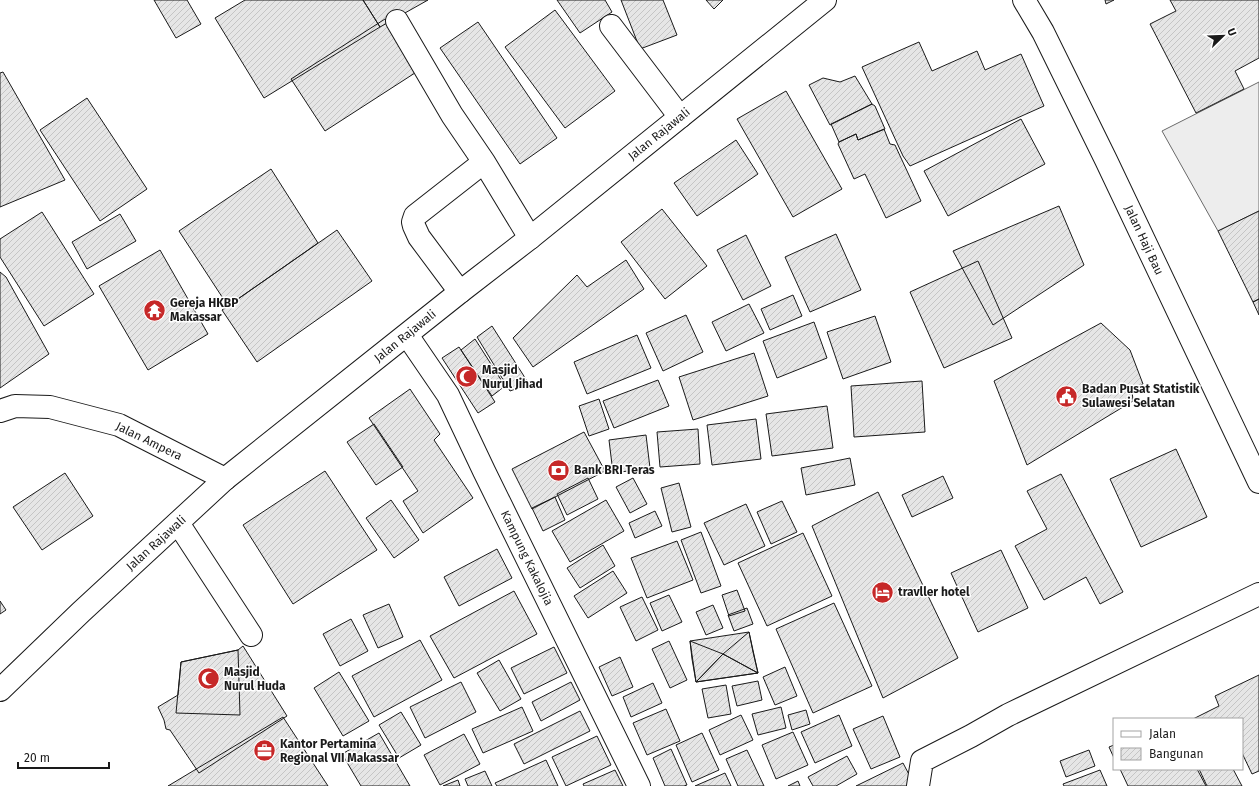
<svg xmlns="http://www.w3.org/2000/svg" width="1259" height="786" font-family="'Fira Sans',sans-serif">
  <defs>
    <pattern id="building-hatch" width="6" height="6" patternUnits="userSpaceOnUse"><rect width="6" height="6" fill="#e6e6e6"/><path d="M-1 1l2-2M0 6l6-6M5 7l2-2" fill="none" stroke="#c5c5c5"/></pattern>
  </defs>
  <rect width="100%" height="100%" fill="#fff"/>
  <path fill="#ededed" stroke="#6a6a6a" d="M1259,82V211L1218,231L1162,131Z"/>
  <path fill="url(#building-hatch)" stroke="#1a1a1a" d="M154,0H187L201,24L176,38Z
    M245,0H363L380,27L264,98L215,18Z
    M363,0H428L380,27Z
    M557,0H605L612,12L580,33Z
    M621,0H663L677,35L640,49Z
    M706,0H723L714,9Z
    M1105,0H1114L1106,4Z
    M1170,0H1259V58L1235,71L1244,89L1196,113L1150,24L1176,11Z
    M555,10L615,91L565,128L505,47Z
    M385,19L418,71L325,131L291,79Z
    M478,22L557,138L520,164L440,48Z
    M919,42L932,71L977,51L985,70L1021,54L1044,106L910,166L903,156L862,67Z
    M3,72L65,180L0,207V73Z
    M855,76L872,104L830,125L809,85L823,78L840,82Z
    M786,91L842,189L793,217L737,119Z
    M87,98L147,189L100,221L40,130Z
    M872,104L875,106L885,129L858,140L856,134L839,142L831,124Z
    M1021,119L1045,164L948,216L924,171Z
    M884,129L890,144L895,145L921,201L886,218L865,174L854,179L838,144L839,142L856,134L858,140Z
    M736,140L758,174L697,216L674,183Z
    M271,169L318,243L228,306L179,231Z
    M1059,206L1084,265L993,325L953,251Z
    M662,209L707,266L665,299L621,242Z
    M1259,211V299L1253,302L1218,231Z
    M42,212L94,294L44,326L0,257V239Z
    M120,214L136,241L87,269L72,242Z
    M337,230L372,281L257,362L222,310Z
    M836,234L861,290L810,312L785,257Z
    M746,235L771,286L743,300L717,250Z
    M160,250L208,334L148,370L99,286Z
    M626,260L644,289L533,367L513,338L577,275L587,287Z
    M978,261L1012,338L944,368L910,292Z
    M0,272L6,277L49,354L0,388Z
    M793,295L802,316L770,330L761,309Z
    M1259,299V315L1253,302Z
    M749,304L764,333L726,351L712,322Z
    M686,315L703,352L663,371L646,333Z
    M875,316L891,362L843,379L827,332Z
    M814,322L827,358L777,378L763,341Z
    M1101,323L1130,350L1143,384L1132,390L1133,401L1027,465L994,381Z
    M492,326L529,384L510,391L477,337Z
    M637,335L651,368L587,394L574,362Z
    M475,339L505,386L492,396L461,350Z
    M459,347L495,402L478,413L442,358Z
    M754,353L768,396L693,420L679,377Z
    M658,380L669,406L614,428L603,401Z
    M922,381L925,432L854,437L851,386Z
    M410,389L440,434L434,440L473,498L423,533L403,501L418,491L369,418Z
    M599,399L609,429L589,436L579,406Z
    M827,406L833,448L772,456L766,414Z
    M756,419L761,459L712,465L707,425Z
    M374,424L403,467L376,485L347,442Z
    M698,429L700,464L660,467L657,432Z
    M584,432L605,471L532,509L512,469Z
    M646,435L650,468L613,473L609,440Z
    M1176,449L1207,517L1141,547L1110,479Z
    M850,458L855,485L806,495L801,468Z
    M325,471L377,550L293,604L243,525Z
    M65,473L93,516L42,550L13,507Z
    M1061,474L1123,592L1100,604L1086,577L1044,600L1015,546L1047,529L1027,491Z
    M943,476L953,498L912,517L902,495Z
    M588,478L598,499L567,515L557,494Z
    M633,478L647,504L630,513L616,487Z
    M679,483L691,527L672,532L661,488Z
    M878,492L958,658L883,698L812,526Z
    M555,497L565,520L543,531L532,508Z
    M391,500L419,540L394,558L366,518Z
    M606,500L624,531L570,562L552,531Z
    M782,501L797,532L771,544L757,512Z
    M746,504L765,546L724,565L704,523Z
    M655,511L662,526L635,538L629,523Z
    M701,532L721,586L701,593L681,540Z
    M803,533L832,596L767,626L738,563Z
    M677,541L693,580L647,598L631,558Z
    M603,545L615,566L580,588L567,568Z
    M497,549L512,578L459,606L444,577Z
    M1001,550L1028,608L978,632L951,573Z
    M613,571L627,593L588,618L574,596Z
    M737,590L745,611L729,616L722,595Z
    M514,591L537,634L454,678L430,636Z
    M669,595L682,622L662,631L650,603Z
    M642,597L658,630L636,641L620,607Z
    M0,601L6,610L0,614Z
    M834,603L872,686L813,713L776,629Z
    M389,604L403,637L378,648L363,615Z
    M713,605L723,628L706,635L696,612Z
    M747,608L753,624L734,631L728,615Z
    M351,619L368,651L340,666L323,634Z
    M749,632L758,673L696,682L690,641Z
    M749,632L753,652L758,673L723,654Z
    M420,640L442,680L374,717L352,676Z
    M669,641L687,680L670,688L652,649Z
    M690,641L723,654L696,682L692,659Z
    M243,646L287,716L199,773L170,730L166,729L164,720L158,707L178,695L181,662L238,650Z
    M554,647L567,673L524,694L511,668Z
    M238,650L240,715L176,713L181,662Z
    M723,654L758,673L696,682Z
    M620,657L633,687L612,696L599,667Z
    M499,660L521,699L500,711L477,673Z
    M785,667L797,696L775,705L763,677Z
    M339,672L369,721L343,736L314,688Z
    M1259,675V771L1252,774L1242,753V719H1193L1219,706L1215,696Z
    M758,681L762,700L737,706L732,686Z
    M461,682L476,712L425,738L410,707Z
    M571,682L580,700L541,721L532,702Z
    M653,683L662,703L631,717L623,697Z
    M726,685L731,714L708,718L702,689Z
    M522,707L533,731L483,753L472,729Z
    M781,707L786,728L758,735L752,714Z
    M666,709L680,741L647,755L633,723Z
    M806,710L810,724L792,730L788,715Z
    M580,711L590,731L524,764L514,744Z
    M401,712L421,745L399,758L379,725Z
    M741,715L753,740L720,755L709,730Z
    M839,715L852,746L815,763L801,732Z
    M883,716L900,757L871,769L853,729Z
    M283,717L328,786H168Z
    M793,732L808,765L776,779L762,745Z
    M379,733L410,786H361L342,754Z
    M702,733L719,770L692,782L676,745Z
    M464,734L480,764L440,785L424,755Z
    M597,736L611,765L566,786L552,757Z
    M1114,745V758L1109,747Z
    M671,749L687,785L684,786H665L653,758Z
    M747,750L764,786H738L726,759Z
    M1089,750L1095,766L1066,777L1060,761Z
    M847,756L857,774L836,786H813L808,777Z
    M546,760L558,786H497L495,783Z
    M903,763L914,784L911,786H856Z
    M1120,769H1197L1206,786H1128Z
    M1199,769H1233L1242,786H1207Z
    M615,770L623,786H584L583,784Z
    M1100,770L1107,786H1064L1063,784Z
    M485,771L492,786H468L465,779Z
    M725,773L731,786H695Z
    M458,780L460,786H443Z
    M798,781L800,786H788Z"/>
  <g fill="none" stroke-linecap="round" stroke-linejoin="round">
    <defs>
      <path id="minor" d="M397,21L452,115L484,162L530,238
        M611,26L680,117
        M460,292L419,237L414,226L413,222L415,216L484,162
        M407,335L448,395L484,471L639,786
        M0,411L15,406L50,407L119,425L225,479
        M178,523L251,635
        M918,786L922,761L971,736L1008,715L1259,594"/>
      <path id="major" d="M1024,0L1043,32L1106,160L1259,482
        M0,690L81,612L225,479L460,292L530,238L825,0"/>
    </defs>
    <use href="#minor" stroke="#1a1a1a" stroke-width="24"/>
    <use href="#major" stroke="#1a1a1a" stroke-width="24"/>
    <use href="#minor" stroke="#fff" stroke-width="22"/>
    <use href="#major" stroke="#fff" stroke-width="22"/>
  </g>
  <defs>
    <symbol id="temple-disc" viewBox="-11 -11 22 22"><circle r="9.5" fill="#c62828" stroke="#fff"/><path d="M0-6L5-2H3V0L6.5 2.5H4V6H1.5V3h-3V6H-4V2.5H-6.5L-3 0V-2H-5Z" fill="#fff"/></symbol>
    <symbol id="mosque-disc" viewBox="-11 -11 22 22"><circle r="9.5" fill="#c62828" stroke="#fff"/><path d="M3.5-4.9A6 6 0 1 0 3.5 4.9A5 5 0 1 1 3.5-4.9Z" fill="#fff"/></symbol>
    <symbol id="civic-disc" viewBox="-11 -11 22 22"><circle r="9.5" fill="#c62828" stroke="#fff"/><path d="M-.6-6.5H3V-4.5H.6V-3L4-1V1h2V6H-6V1h2V-1L-.6-3ZM-1.2 2.5V6h2.4V2.5Z" fill="#fff"/></symbol>
    <symbol id="bank-disc" viewBox="-11 -11 22 22"><circle r="9.5" fill="#c62828" stroke="#fff"/><path d="M-6-4H6V4H-6ZM0-2.3a2.3 2.3 0 1 0 0 4.6a2.3 2.3 0 1 0 0-4.6Z" fill="#fff"/></symbol>
    <symbol id="hotel-disc" viewBox="-11 -11 22 22"><circle r="9.5" fill="#c62828" stroke="#fff"/><path d="M-6-4.5h1.5V1H6V5H4.5V3h-9V5H-6ZM-4 0a1.8 1.8 0 1 1 3.6 0ZM.5 0V-2.5h3Q6-2.5 6 0Z" fill="#fff"/></symbol>
    <symbol id="office-disc" viewBox="-11 -11 22 22"><circle r="9.5" fill="#c62828" stroke="#fff"/><path d="M-6-3h4V-5.5h4V-3h4V5H-6ZM-1-4.5V-3h2v-1.5ZM-6 0V1H6V0Z" fill="#fff"/></symbol>
  </defs>
  <g fill-rule="evenodd">
    <use href="#temple-disc" x="142" y="298" width="25" height="25"/>
    <use href="#mosque-disc" x="454" y="364" width="25" height="25"/>
    <use href="#civic-disc" x="1054" y="384" width="25" height="25"/>
    <use href="#bank-disc" x="546" y="458" width="25" height="25"/>
    <use href="#hotel-disc" x="870" y="580" width="25" height="25"/>
    <use href="#mosque-disc" x="196" y="666" width="25" height="25"/>
    <use href="#office-disc" x="252" y="738" width="25" height="25"/>
  </g>
  <g text-anchor="middle" stroke-width="3" stroke-linejoin="round" paint-order="stroke">
    <g font-size="12" fill="#1a1a1a" stroke="#fff">
      <text transform="translate(659 134) rotate(-39)" y="4">Jalan Rajawali</text>
      <text transform="translate(1144 240) rotate(65)" y="4">Jalan Haji Bau</text>
      <text transform="translate(405 336) rotate(-39)" y="4">Jalan Rajawali</text>
      <text transform="translate(149 441) rotate(26)" y="4">Jalan Ampera</text>
      <text transform="translate(156 543) rotate(-42)" y="4">Jalan Rajawali</text>
      <text transform="translate(527 558) rotate(64)" y="4">Kampung Kakalojia</text>
    </g>
    <g font-size="12" font-weight="bold" fill="#1a1a1a" stroke="#fff" text-anchor="start">
      <text x="170" y="307">Gereja HKBP<tspan x="170" dy="14">Makassar</tspan></text>
      <text x="482" y="374">Masjid<tspan x="482" dy="14">Nurul Jihad</tspan></text>
      <text x="1082" y="393">Badan Pusat Statistik<tspan x="1082" dy="14">Sulawesi Selatan</tspan></text>
      <text x="574" y="474">Bank BRI Teras</text>
      <text x="898" y="596">travller hotel</text>
      <text x="224" y="676">Masjid<tspan x="224" dy="14">Nurul Huda</tspan></text>
      <text x="280" y="748">Kantor Pertamina<tspan x="280" dy="14">Regional VII Makassar</tspan></text>
    </g>
  </g>
  <rect x="1113" y="718" width="130" height="52" fill="#ffffff" stroke="#a3a3a3"/>
  <rect x="1121" y="731" width="20" height="6" fill="#ffffff" stroke="#a3a3a3"/>
  <text x="1149" y="738" font-size="12" fill="#1a1a1a">Jalan</text>
  <rect x="1121" y="748" width="20" height="12" fill="url(#building-hatch)" stroke="#a3a3a3"/>
  <text x="1149" y="758" font-size="12" fill="#1a1a1a">Bangunan</text>
  <g transform="translate(1223 36) rotate(67)" stroke="#ffffff" stroke-width="3" paint-order="stroke">
  <path d="M0-3L7 15L0 10L-7 15Z" fill="#1a1a1a"/>
  <text y="-6" font-size="11" font-weight="bold" text-anchor="middle" fill="#1a1a1a">U</text>
  </g>
  <path d="M18 762v6h91v-6" fill="none" stroke="#1a1a1a" stroke-width="2"/>
  <text x="24" y="762" font-size="12" fill="#1a1a1a" stroke="#ffffff" stroke-width="3" paint-order="stroke">20 m</text>
</svg>
